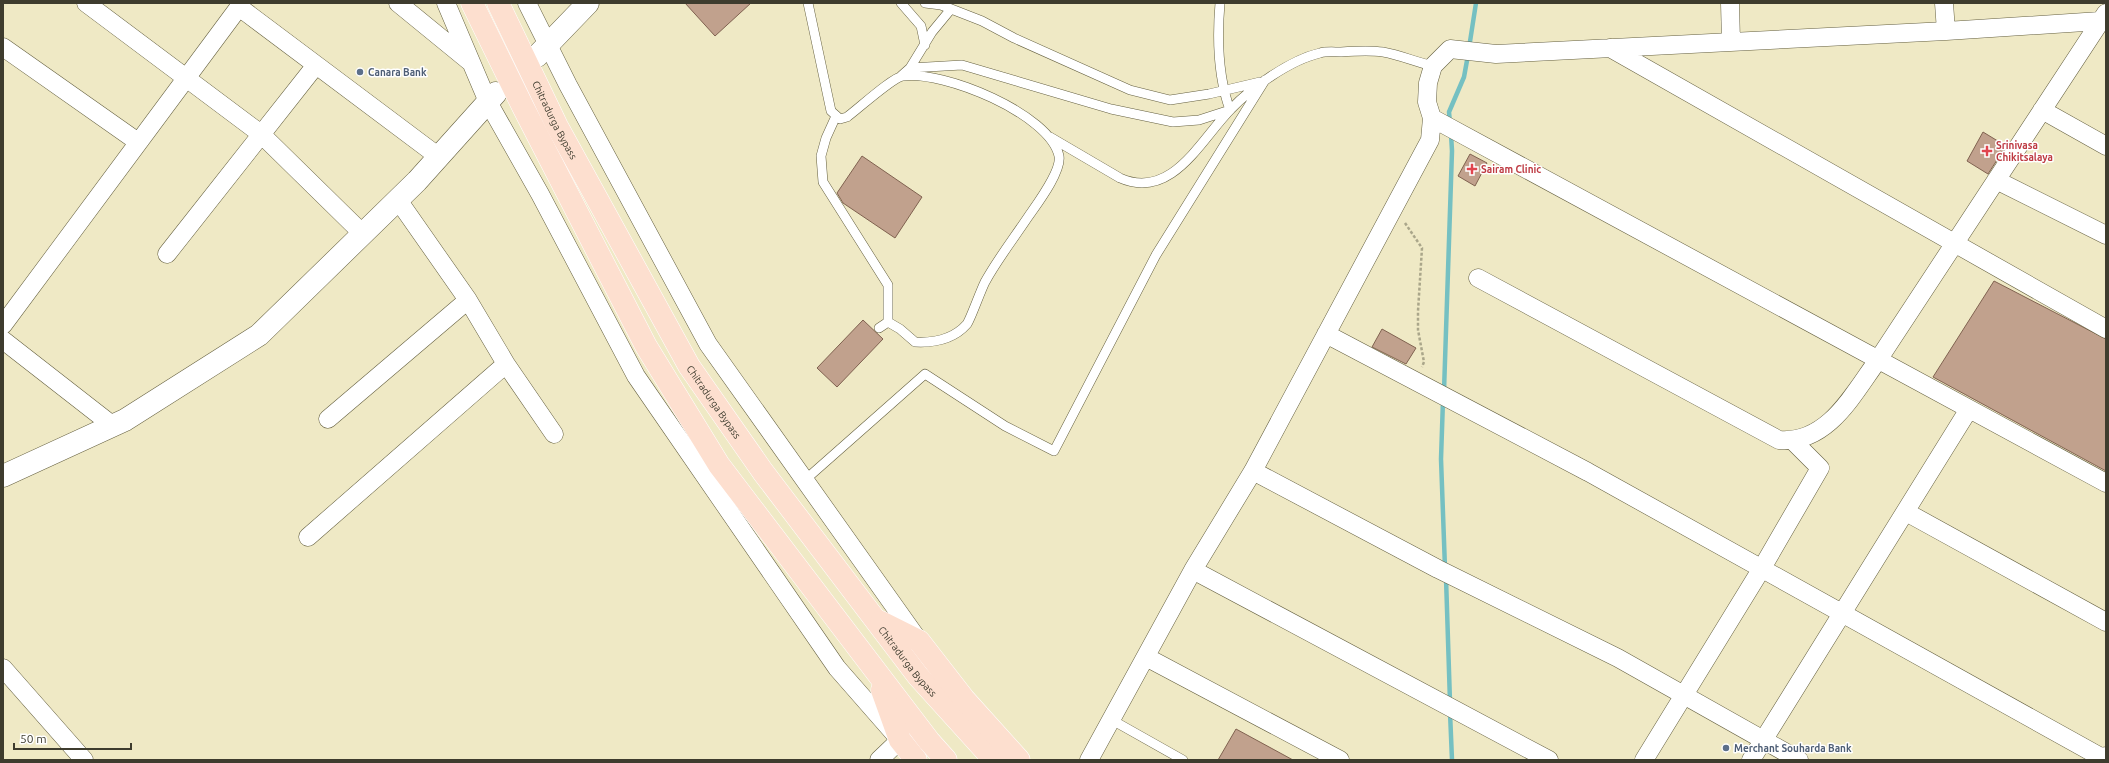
<svg xmlns="http://www.w3.org/2000/svg" width="2109" height="763" font-family="Ubuntu,sans-serif">
  <rect width="100%" height="100%" fill="#efe9c5"/>
  <g fill="none" stroke-linecap="round" stroke-linejoin="round">
    <path stroke="#75c0c2" stroke-width="4.5" d="M1469,48L1476,3
      M1450,123L1449,112L1464,77L1468,55
      M1444,391L1452,151L1451,134
      M1443,400L1441,459L1445,568
      M1446,578L1450,702
      M1450,712L1452,760"/>
  </g>
  <path fill="#c1a18d" stroke="#806250" d="M685,3H751L715,36Z
    M1983,132L2006,146L1988,174L1967,161Z
    M1470,154L1487,163L1475,186L1458,176Z
    M862,156L922,197L895,238L843,203L837,193Z
    M1994,281L2106,339V471L1933,377Z
    M863,320L883,339L837,387L817,368Z
    M1382,329L1416,348L1406,364L1372,347Z
    M1236,729L1293,760H1218Z"/>
  <g fill="none" stroke-linecap="round" stroke-linejoin="round">
    <defs>
      <path id="lane" d="M808,3L831,111L840,119L847,117C858,109 893,77 903,76C943,70 1050,114 1059,156C1062,171 1037,204 1028,217C1014,238 997,260 985,282C980,292 971,318 967,324C953,340 934,343 915,342L900,329L888,322L879,328
        M901,3L921,26L925,45
        M925,3L941,5L982,21L1014,38L1130,90L1170,100L1209,94L1260,82
        M910,68L932,32L951,9
        M901,76L910,68L962,65L1111,109L1173,122L1199,120L1230,110C1218,77 1217,38 1220,3
        M836,116L826,138L821,156L823,182L888,285V322
        M1050,137L1120,178C1172,201 1201,139 1231,109C1251,88 1290,60 1320,53C1326,51 1334,52 1341,52C1354,51 1370,50 1383,52C1400,55 1416,62 1433,66
        M805,480L925,374L1005,426L1054,451L1156,255L1265,80
        M1112,720L1183,760"/>
      <path id="street" d="M86,3L261,134L363,234
        M398,3L469,61
        M446,3L488,102L540,194L636,376L837,668L900,740L879,760
        M527,3L568,85L708,344L919,641
        M1730,3L1731,42
        M1946,31L2100,21
        M3,47L138,142
        M1610,48L2106,329
        M2042,110L2106,146
        M1432,118L2106,483
        M1996,180L2106,235
        M398,200L468,300L506,364L554,434
        M167,254L316,65
        M1478,278L1779,440C1828,444 1853,394 1878,360L2106,13
        M3,325L239,7L439,157
        M1326,334L1588,472L2106,760
        M3,340L112,425
        M328,419L468,300
        M1253,471L1438,569L1618,658L1799,760
        M1906,512L2106,622
        M308,537L506,364
        M1193,570L1549,760
        M1146,657L1340,760
        M3,668L84,760
        M1089,760L1193,570L1253,471L1430,140L1432,118L1427,102L1428,83L1433,66L1450,49L1496,54L1946,31L1944,3
        M1644,760L1762,568L1820,468L1793,441
        M1751,760L1969,409"/>
      <path id="secondary" d="M537,56L588,3
        M3,476L125,420L259,335L417,181L496,93
        M2105,760L2106,758"/>
      <g id="primary">
        <path d="M472,3L523,107L646,346L719,465L929,741L946,760"/>
        <path id="s1" d="M498,3L557,126L689,366L763,472L918,676L994,760"/>
        <path d="M881,622L919,641L964,699L1019,760"/>
        <path d="M882,690L900,740L916,760"/>
      </g>
    </defs>
    <use href="#lane" stroke="#656040" stroke-width="10"/>
    <use href="#street" stroke="#656040" stroke-width="19"/>
    <use href="#secondary" stroke="#656040" stroke-width="23"/>
    <use href="#primary" stroke="#fff" stroke-width="23"/>
    <path stroke="#aaa68a" stroke-width="2.5" stroke-dasharray="3 2" stroke-linecap="butt" d="M1405,223L1422,248L1418,311V330L1424,362L1422,367"/>
    <use href="#lane" stroke="#fff" stroke-width="9"/>
    <use href="#street" stroke="#fff" stroke-width="18"/>
    <use href="#secondary" stroke="#fff" stroke-width="22"/>
    <use href="#primary" stroke="#fddfcf" stroke-width="22"/>
  </g>
  <g fill="#5c6f8a" stroke="#fff" stroke-width="1.5">
    <circle cx="360" cy="72" r="4"/>
    <circle cx="1726" cy="748" r="4"/>
  </g>
  <g fill="#e0444e" stroke="#fff" stroke-width="1.5">
    <path d="M1985 145h4v4h4v4h-4v4h-4v-4h-4v-4h4z"/>
    <path d="M1470 163h4v4h4v4h-4v4h-4v-4h-4v-4h4z"/>
  </g>
  <g text-anchor="middle" stroke-width="3" stroke-linejoin="round" paint-order="stroke">
    <g font-size="10" font-weight="bold" fill="#4e5e75" stroke="#fff" text-anchor="start">
      <text x="368" y="76">Canara Bank</text>
      <text x="1734" y="752">Merchant Souharda Bank</text>
    </g>
    <g font-size="10" fill="#3e3c2e" stroke="#fff">
      <text dy="4" stroke="none"><textPath href="#s1" startOffset="130">Chitradurga Bypass</textPath></text>
      <text dy="4" stroke="none"><textPath href="#s1" startOffset="454">Chitradurga Bypass</textPath></text>
      <text dy="4" stroke="none"><textPath href="#s1" startOffset="778">Chitradurga Bypass</textPath></text>
    </g>
    <g font-size="10" font-weight="bold" fill="#be3a42" stroke="#fff" text-anchor="start">
      <text x="1996" y="149">Srinivasa<tspan x="1996" dy="12">Chikitsalaya</tspan></text>
      <text x="1481" y="173">Sairam Clinic</text>
    </g>
  </g>
  <rect width="2109" height="763" fill="none" stroke="#3e3c2e" stroke-width="8"/>
  <path d="M14 743v6h117v-6" fill="none" stroke="#3e3c2e" stroke-width="2"/>
  <text x="20" y="743" font-size="12" fill="#3e3c2e" stroke="#ffffff" stroke-width="3" paint-order="stroke">50 m</text>
</svg>
